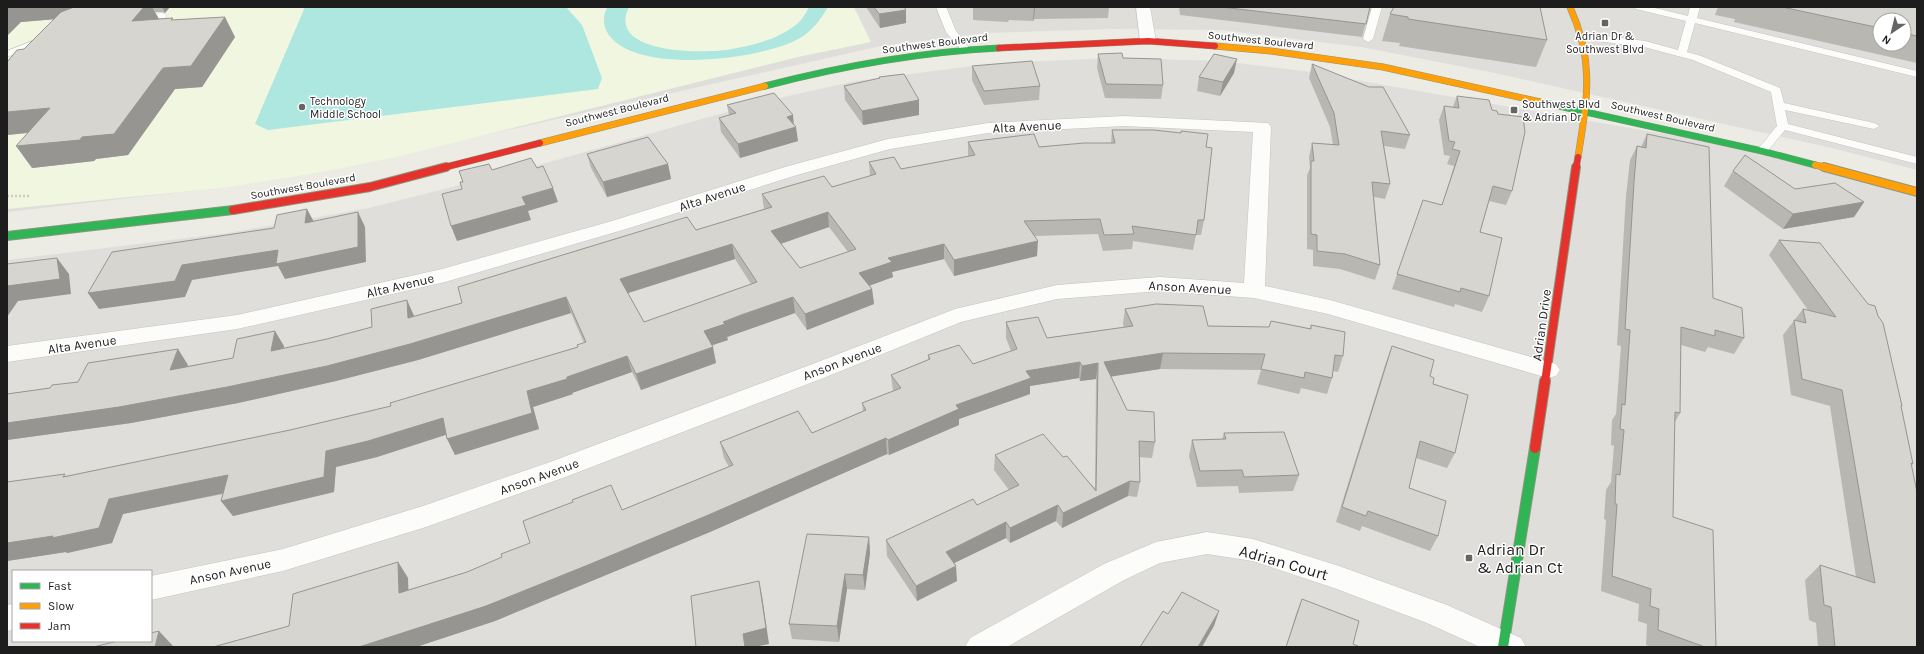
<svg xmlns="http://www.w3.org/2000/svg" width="1924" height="654" font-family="Karla,sans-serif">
  <rect width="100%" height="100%" fill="#ecece5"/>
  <path fill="#dfdedb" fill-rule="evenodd" d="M7,7H1917V170L1836,149L1495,73L1361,47L1221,30L1113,29L986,33L881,46L312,174L226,187L7,212ZM1880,20H1904V44H1880Z
    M1113,58L1221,61L1304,71L1762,151L1917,192V647H7V260L228,233L369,208L539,165L766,101L856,81L996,63ZM13,571H151V641H13Z"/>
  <path fill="#f0f6df" d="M7,7H854L871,42L798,57L396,157L312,174L222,188L7,209Z"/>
  <path fill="#ade7e0" d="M305,7H566L582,25L602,78L598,89L268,130L255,124Z
    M608,7H629C605,55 707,54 732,49C754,45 779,39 797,24C802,20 806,13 809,7H828C821,19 812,31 800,38C763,60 628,77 606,30C603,23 603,13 608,7Z"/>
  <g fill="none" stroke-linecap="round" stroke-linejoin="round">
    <defs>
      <path id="lane" d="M936,7H946L956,31L970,49L968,51H962L946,32Z
        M1372,7H1382L1373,39L1368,42L1363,39Z
        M1634,7H1651L1688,16L1690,7H1700L1697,18L1917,71V77L1695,23L1687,52L1701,56L1780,88L1784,103L1874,123L1880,126L1874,129L1785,110L1788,124L1917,157V164L1785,130L1766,153H1758L1756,151L1758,149L1777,126L1771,92L1693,60L1644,47L1582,39L1577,36L1582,33L1645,41L1678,50L1686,21L1636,9Z
        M162,13L165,14L167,16L165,18L138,21L133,18L138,15Z
        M45,36L50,39L48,41L7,57V51Z"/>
      <path id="street" d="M1136,7H1150L1156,41L1153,44H1143L1140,41Z
        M1124,116L1268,123L1271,127L1265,286L1330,300L1556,364L1560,370L1556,376L1548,378L1328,314L1254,298L1160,291L1057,299L961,322L826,377L568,476L426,527L283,571L151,600V576L283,549L423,506L550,462L810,365L955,309L1057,285L1160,277L1244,283L1253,132L1124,126L988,133L890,149L797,175L626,229L445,282L237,329L7,362V346L237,315L442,269L612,221L785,167L888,139L988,123Z
        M1207,532L1253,539L1339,566L1447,605L1521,638L1526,647H1480L1427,623L1334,588L1253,561L1207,554L1160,563L1124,580L1007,647H965L970,638L1104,564L1156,542Z
        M13,604V630L7,631V605Z"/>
      <path id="fast-far2" d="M765,86C842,66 919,52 999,48
        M1554,105L1762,151L1815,165"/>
      <path id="fast-far1" d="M7,236L233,210"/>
      <path id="fast" d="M1503,647L1535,448"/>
      <path id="slow-far1" d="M1570,7C1595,62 1587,99 1578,157
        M1215,46L1271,51L1383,67L1554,105
        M540,143L765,86
        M1815,165L1828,168"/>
      <path id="slow" d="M1824,167L1917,192"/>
      <path id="jam-far2" d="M999,48L1148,41L1215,46
        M442,168L540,143
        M1576,168L1578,157"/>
      <path id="jam-far1" d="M233,210L370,187L446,167
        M1545,382L1576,167"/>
      <path id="jam" d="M1535,448L1545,381"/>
    </defs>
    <use href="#lane" stroke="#c4c4c1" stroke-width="1"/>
    <use href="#street" stroke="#c4c4c1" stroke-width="1"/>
    <use href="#fast-far2" stroke="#8c967c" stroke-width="7"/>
    <use href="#fast-far1" stroke="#8c967c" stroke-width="10"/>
    <use href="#fast" stroke="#8c967c" stroke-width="12"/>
    <use href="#slow-far1" stroke="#8c967c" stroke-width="7"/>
    <use href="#slow" stroke="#8c967c" stroke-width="10"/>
    <use href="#jam-far2" stroke="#8c967c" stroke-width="7"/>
    <use href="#jam-far1" stroke="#8c967c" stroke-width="10"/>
    <use href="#jam" stroke="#8c967c" stroke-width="12"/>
    <path stroke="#d3c9c2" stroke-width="2.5" stroke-dasharray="2 2" stroke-linecap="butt" d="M7,196H31"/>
    <use href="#lane" fill="#fcfcfb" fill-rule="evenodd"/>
    <use href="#street" fill="#fcfcfb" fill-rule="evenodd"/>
    <use href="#fast-far2" stroke="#30b455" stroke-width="6"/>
    <use href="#fast-far1" stroke="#30b455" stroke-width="8"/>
    <use href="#fast" stroke="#30b455" stroke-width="10"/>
    <use href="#slow-far1" stroke="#ff9f0a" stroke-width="6"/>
    <use href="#slow" stroke="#ff9f0a" stroke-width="8"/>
    <use href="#jam-far2" stroke="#e5322d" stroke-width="6"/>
    <use href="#jam-far1" stroke="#e5322d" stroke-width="8"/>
    <use href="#jam" stroke="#e5322d" stroke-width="10"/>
  </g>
  <path fill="#b8b7b2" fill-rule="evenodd" d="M7,7H170L165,13L162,12H155L159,19L174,20L235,37L202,87L175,89L128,155L96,159L94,161L32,168L28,133L7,135V59L8,61L24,49L54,19L21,22Z
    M866,7H904L906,23L880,28Z
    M971,7H1109L1108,18L1034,19L1033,21L1009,20L1008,22L973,20V7Z
    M1179,7H1370L1362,37L1180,15Z
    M1394,7L1547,40L1536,67L1399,46L1400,43L1382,41L1390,14Z
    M1718,7H1917V63L1734,22L1735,19L1715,15ZM1880,20H1904V44H1880Z
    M1098,54L1123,58L1163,85L1161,99L1105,98L1097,68Z
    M1312,64L1410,135L1405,149L1384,146L1390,184L1385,199L1374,197L1380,265L1375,280L1340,269L1313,266V250L1307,249V175L1310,168L1309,157L1312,143L1333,145L1330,127L1309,78Z
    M972,66L1040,86L1039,100L984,105L972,80Z
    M1234,73L1220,96L1197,91L1199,77Z
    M879,77L919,115L863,125L845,100L844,86L879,79Z
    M1457,96L1512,191L1506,205L1489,201L1480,232L1489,296L1482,312L1455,304L1454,307L1392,289L1423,200L1442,205L1454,166L1447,164L1450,156L1444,155L1439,120L1444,106L1453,107Z
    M727,105L794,125L798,141L740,158L721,132L719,118L729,115Z
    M1112,130L1206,147L1204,220L1201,235H1196L1193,250L1133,241L1132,249L1103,251L1098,234L1035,236L1037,256L954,276L944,259L892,272L893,277L869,285L872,289L874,304L807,330L795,313L727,337L728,340L712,345L716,363L641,390L632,372L572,393L573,394L533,407L539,429L455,455L446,435L377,457L336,467L334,492L233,516L221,501L223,494L123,514L112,543L67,553L66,552L7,561V482L68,476L290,430L391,406L578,347L584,343L571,313L418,360L336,381L238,403L131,423L7,440V394L50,388L78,382L188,365V366L233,358L284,346L283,349L327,339L372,327L407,300L414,317L462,303L764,209L762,194L832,187L870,176L869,162L901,169L968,157V142L1039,147L1111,143ZM829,227L848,252L800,268L781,244ZM735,259L751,284L644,322L628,293Z
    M1647,134L1713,298L1744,338L1734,354L1708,347L1705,352L1681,345L1680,413L1675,422L1673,517L1716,647H1651L1646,645L1647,624L1638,621L1639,604L1601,591L1606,520L1604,519L1606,490L1611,482L1614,446L1611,445L1612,420L1616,414L1621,346L1617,345L1626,196L1630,160L1637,146L1641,147Z
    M587,154L668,164L671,179L607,197L591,168Z
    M1733,171L1795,189L1864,202L1854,217L1783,229L1724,186Z
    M1779,240L1878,316L1902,406L1901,408L1913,464L1911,465L1917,647H1818L1816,623L1809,620L1805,580L1820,565L1856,577L1830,406L1791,395L1783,335L1803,309L1808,310L1769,255Z
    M1125,309L1208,326L1269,327L1271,321L1310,329L1311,325L1343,356L1338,372L1333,371L1332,378L1327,394L1301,388L1299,394L1257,384L1261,370L1160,369L1111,376L1127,410L1155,442L1152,458L1139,457L1140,482L1137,497L1128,496L1062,528L1056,521L1010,543L1006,538L954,563L957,581L917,601L887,556L886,540L977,505L1009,490L994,470L995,455L1063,457L1095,488L1096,379L1080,381L1079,378L1030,386V394L959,419V425L889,455L887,454L710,532L594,580L495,621L416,647H213L289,626L398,562L408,578V590L467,572L729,467L724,458L720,442L812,433L863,411L862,403L893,391L891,375L928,360V355L973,364L1011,351L1006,338V322L1047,338L1124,327L1123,324Z
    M1392,346L1430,376L1455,453L1447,468L1416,458L1409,488L1438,536L1430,551L1362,526L1360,531L1336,522L1386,362Z
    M1224,433L1299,475L1293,491L1239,493L1238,486L1197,487L1189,456L1192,440L1222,439Z
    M869,537L870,553L865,590L847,589L839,642L792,639L789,624Z
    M1302,599L1353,644L1360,647H1286L1296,614Z"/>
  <path fill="#969591" d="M7,7H92L82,17L21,22L7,36Z
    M144,7H152L160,21H132Z
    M162,7H170L165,13Z
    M1034,7H1035L1034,19L1033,21Z
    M906,10V23L880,28L879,14Z
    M225,17L235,37L202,87L175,89L128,155L96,159L94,161L32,168L16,146L82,137Z
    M1237,59L1234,73L1220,96L1223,82Z
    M919,100V115L863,125L862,111Z
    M50,108L64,129L7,135V112Z
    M793,115L794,127H796L798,141L740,158L738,144L787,117Z
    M668,164L671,179L607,197L603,182Z
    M553,188L558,202L528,211L531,220L457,241L451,226L522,197Z
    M1864,202L1854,217L1783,229L1793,214Z
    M307,209L315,224L305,223Z
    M358,212L365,227L366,262L285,279L278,266L192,280L185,297L99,309L88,293Z
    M828,212L829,227L774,246L771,231Z
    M1038,241L1037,256L954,276V260Z
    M732,244L735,259L625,294L620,279Z
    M944,244V259L892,272L893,277L861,289L859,273L888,258Z
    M57,258L69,274L71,294L18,301L7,317V286Z
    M872,289L874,304L807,330L805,314Z
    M566,297L571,313L418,360L336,381L238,403L131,423L7,440V423Z
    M793,297L795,313L727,337L728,340L707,347L704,331L723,322Z
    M407,300L414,316L415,334L408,318Z
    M275,331L284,346L281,367L271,351Z
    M713,347L716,363L641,390L636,374Z
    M178,349L188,365L181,385L170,370Z
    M1163,353L1160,369L1102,378L1104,362Z
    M627,356L632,372L572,393L573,394L533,407L539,429L455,455L447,439L527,391Z
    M1080,362L1079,378L1030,386V394L959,419V425L889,455L888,440L956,405L1026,371Z
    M1098,363L1096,379L1080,381L1082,366Z
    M443,418L451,433L377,457L336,467L334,492L233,516L221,501L326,451Z
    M886,438L887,454L710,532L594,580L495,621L416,647H359Z
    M228,475L239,490L123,514L112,543L67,553L66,552L7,561V543L109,499Z
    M1130,481L1128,496L1062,528L1063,513Z
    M1058,505L1056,521L1010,543V528Z
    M1006,522V538L946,567V552Z
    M869,537L870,553L865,590L863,575Z
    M398,562L408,578L409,608L399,593Z
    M956,566L957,581L917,601L916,586Z
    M845,574L847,589L839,642L837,626Z
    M759,581L762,596L769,644L754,647H745L743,634Z
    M1219,611L1214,626L1202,647H1198Z
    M159,631L173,646V647H155Z"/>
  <path fill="#d6d5cf" stroke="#969591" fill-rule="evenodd" d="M74,7H144L132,21L173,18L171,20L225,17L191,66L163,68L114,134L82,137L80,140L16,146L50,108L7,112V62L17,50L24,49L61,12Z
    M874,7H904L906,10L879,14Z
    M1221,7H1370L1366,24Z
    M1394,7H1540L1547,40L1408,19V17L1390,14Z
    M1782,7H1917V36L1904,33V20H1880V28Z
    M1122,53L1123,58L1161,59L1163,85L1106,84L1098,54Z
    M1214,54L1237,59L1223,82L1199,77Z
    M1032,61L1040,86L984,91L972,66Z
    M1312,64L1369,87H1383L1410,135L1381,131L1390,184L1372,182L1380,265L1345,254L1317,251V235L1311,234V161H1314L1312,143L1339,145L1334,113Z
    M904,74L919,100L862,111L844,86L880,78L879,77Z
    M774,93L793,115L787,117L796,127L738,144L719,118L736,113L727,105Z
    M1457,96L1489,100L1492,110L1497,111L1498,114L1523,117L1525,132L1512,191L1493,186L1480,232L1502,238L1489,296L1461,288L1460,292L1397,274L1423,200L1442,205L1460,151L1452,149L1455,142L1449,141L1444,106L1459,108Z
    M1112,130H1154L1181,133V131L1208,134L1206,147L1212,148L1204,220H1198L1196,235L1132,226L1134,234L1104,235L1100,219L1024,221L1038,241L954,260L944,244L888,258L892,262L859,273L872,289L805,314L793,297L741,315L723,322L725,324L704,331L713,347L636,374L627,356L567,377V379L527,391L532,413L447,439L443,418L368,441L326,451L324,477L221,501L228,475L109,499L99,528L52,538L53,536L7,543V482L65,474L63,477L290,430L391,406L390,403L578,347L577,345L586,342L566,297L410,344L327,366L227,387L119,407L7,423V394L50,388L52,385L78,382L88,363L178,349L170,370L233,358L237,339L275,331L271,351L327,339L372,327L371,309L407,300L408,318L462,303L458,287L687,217L696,230L772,207L762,194L789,186L824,176L832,187L876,174L869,162L894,157L901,169L975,155L968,142L1034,134L1039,147L1084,143H1115ZM828,212L856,249L800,268L771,231ZM732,244L757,282L644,322L620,279Z
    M1647,134L1709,147L1713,298L1742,308L1744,338L1715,330V336L1681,327L1680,413L1675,412L1673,517L1713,530L1716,647H1705L1658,630L1659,609L1650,606L1651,589L1612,576L1617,504H1615L1616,474L1620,475L1624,430L1620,429L1622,404L1625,405L1630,330L1625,329L1634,182L1637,146L1646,148Z
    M648,137L668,164L603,182L587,154Z
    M1745,155L1795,189L1835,183L1864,202L1793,214L1733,171Z
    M531,158L537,168L543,166L553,188L522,197L526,205L451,226L442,194L462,189L460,182H463L459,171L489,164L492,170Z
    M307,209L305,223L358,212V247L276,264L278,250L182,265L175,281L88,293L112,252L274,228L277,215Z
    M1779,240L1820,243L1868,304L1875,306L1878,316L1883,323L1902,406H1901L1913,464L1911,463L1917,492V647H1835L1831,607L1824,605L1820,565L1875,583L1842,390L1802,379L1794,320L1806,323L1803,309L1836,317Z
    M57,258L60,279L7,286V264Z
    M1156,304L1203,306L1208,326L1269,327L1271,321L1311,329V325L1345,332L1343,356L1335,355L1332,378L1305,372L1304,378L1261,369L1265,354L1163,353L1104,362L1127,410L1154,412L1155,442L1139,441L1140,482L1130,481L1063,513L1058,505L1010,528L1006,522L946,552L956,566L916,586L886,540L973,499L977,505L1019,485L995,455L1043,434L1063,457L1067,456L1096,491L1098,363L1082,366L1080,362L1026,371L1031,378L956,405L959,409L888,440L886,438L706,516L588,565L486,606L359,647H213L289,626L293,594L398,562L399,593L467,572L502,557L501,554L530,543L523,521L573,502L572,500L611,485L622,510L733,465L720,442L798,411L812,433L866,410L862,403L901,388L891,375L930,359L928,355L959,345L973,364L1017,349L1006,322L1038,317L1047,338L1133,326L1125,309Z
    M1392,346L1434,360L1430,376L1434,378L1433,384L1468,395L1455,453L1420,441L1409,488L1446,501L1438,536L1368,511L1366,516L1342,507Z
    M1284,432L1299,475L1244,477L1242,470L1200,471L1192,440L1226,439L1224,433Z
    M807,534L869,537L863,575L845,574L837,626L789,624Z
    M759,581L766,628L743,634L745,647H696L691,596Z
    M1182,592L1219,611L1198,647H1140L1163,611L1168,614Z
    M1302,599L1359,621L1353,644L1360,647H1286Z
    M159,631L155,647H93L118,641H151V633Z"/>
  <g fill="#656563" stroke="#fff" stroke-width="1.5">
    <rect x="1601" y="19" width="8" height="8" rx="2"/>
    <circle cx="302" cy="107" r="4"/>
    <rect x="1510" y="106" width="8" height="8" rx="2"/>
    <rect x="1465" y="554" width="8" height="8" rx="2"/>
  </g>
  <g text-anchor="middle" stroke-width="3" stroke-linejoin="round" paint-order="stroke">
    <g font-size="11" fill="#1d1d1d" stroke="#fff" text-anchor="start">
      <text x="1605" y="40" text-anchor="middle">Adrian Dr &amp;<tspan x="1605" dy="13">Southwest Blvd</tspan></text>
      <text x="310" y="105">Technology<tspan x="310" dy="13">Middle School</tspan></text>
      <text x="1522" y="108">Southwest Blvd<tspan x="1522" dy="13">&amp; Adrian Dr</tspan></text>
    </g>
    <g font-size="11" fill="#1d1d1d" stroke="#fff">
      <text transform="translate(1261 40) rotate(6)" y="4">Southwest Boulevard</text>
      <text transform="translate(935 43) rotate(-7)" y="4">Southwest Boulevard</text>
      <text transform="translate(617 110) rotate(-14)" y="4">Southwest Boulevard</text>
      <text transform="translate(1663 116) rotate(13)" y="4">Southwest Boulevard</text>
      <text transform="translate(303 186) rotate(-10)" y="4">Southwest Boulevard</text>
    </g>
    <g font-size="13" fill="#1d1d1d" stroke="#fff">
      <text transform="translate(1027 126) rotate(-3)" y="5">Alta Avenue</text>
      <text transform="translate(712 196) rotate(-18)" y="5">Alta Avenue</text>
      <text transform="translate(400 285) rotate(-13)" y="5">Alta Avenue</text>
      <text transform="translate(1190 287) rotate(3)" y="5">Anson Avenue</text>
      <text transform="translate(1541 325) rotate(-82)" y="5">Adrian Drive</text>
      <text transform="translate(82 344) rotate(-8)" y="5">Alta Avenue</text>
      <text transform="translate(842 361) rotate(-21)" y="5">Anson Avenue</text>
      <text transform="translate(539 476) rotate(-20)" y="5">Anson Avenue</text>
      <text transform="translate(230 571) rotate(-12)" y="5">Anson Avenue</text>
    </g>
    <g font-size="16" fill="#1d1d1d" stroke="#fff" text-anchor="start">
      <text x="1477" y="555">Adrian Dr<tspan x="1477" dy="18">&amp; Adrian Ct</tspan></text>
    </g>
    <g font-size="16" fill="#1d1d1d" stroke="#fff">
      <text transform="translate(1284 562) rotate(16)" y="6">Adrian Court</text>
    </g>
  </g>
  <rect width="1924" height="654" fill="none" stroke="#1d1d1d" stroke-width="16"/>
  <rect x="12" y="570" width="140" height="72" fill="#ffffff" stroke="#a5a5a5"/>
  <rect x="20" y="583" width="20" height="6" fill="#30b455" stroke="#a5a5a5"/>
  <text x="48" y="590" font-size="12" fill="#1d1d1d">Fast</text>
  <rect x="20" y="603" width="20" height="6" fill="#ff9f0a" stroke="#a5a5a5"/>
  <text x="48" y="610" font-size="12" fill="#1d1d1d">Slow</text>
  <rect x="20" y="623" width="20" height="6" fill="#e5322d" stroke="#a5a5a5"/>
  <text x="48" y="630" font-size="12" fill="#1d1d1d">Jam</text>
  <g transform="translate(1892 32) rotate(215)"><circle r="19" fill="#ffffff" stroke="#a5a5a5"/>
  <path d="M0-3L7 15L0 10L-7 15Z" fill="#656563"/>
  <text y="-6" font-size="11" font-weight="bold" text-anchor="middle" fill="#1d1d1d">N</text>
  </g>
</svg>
